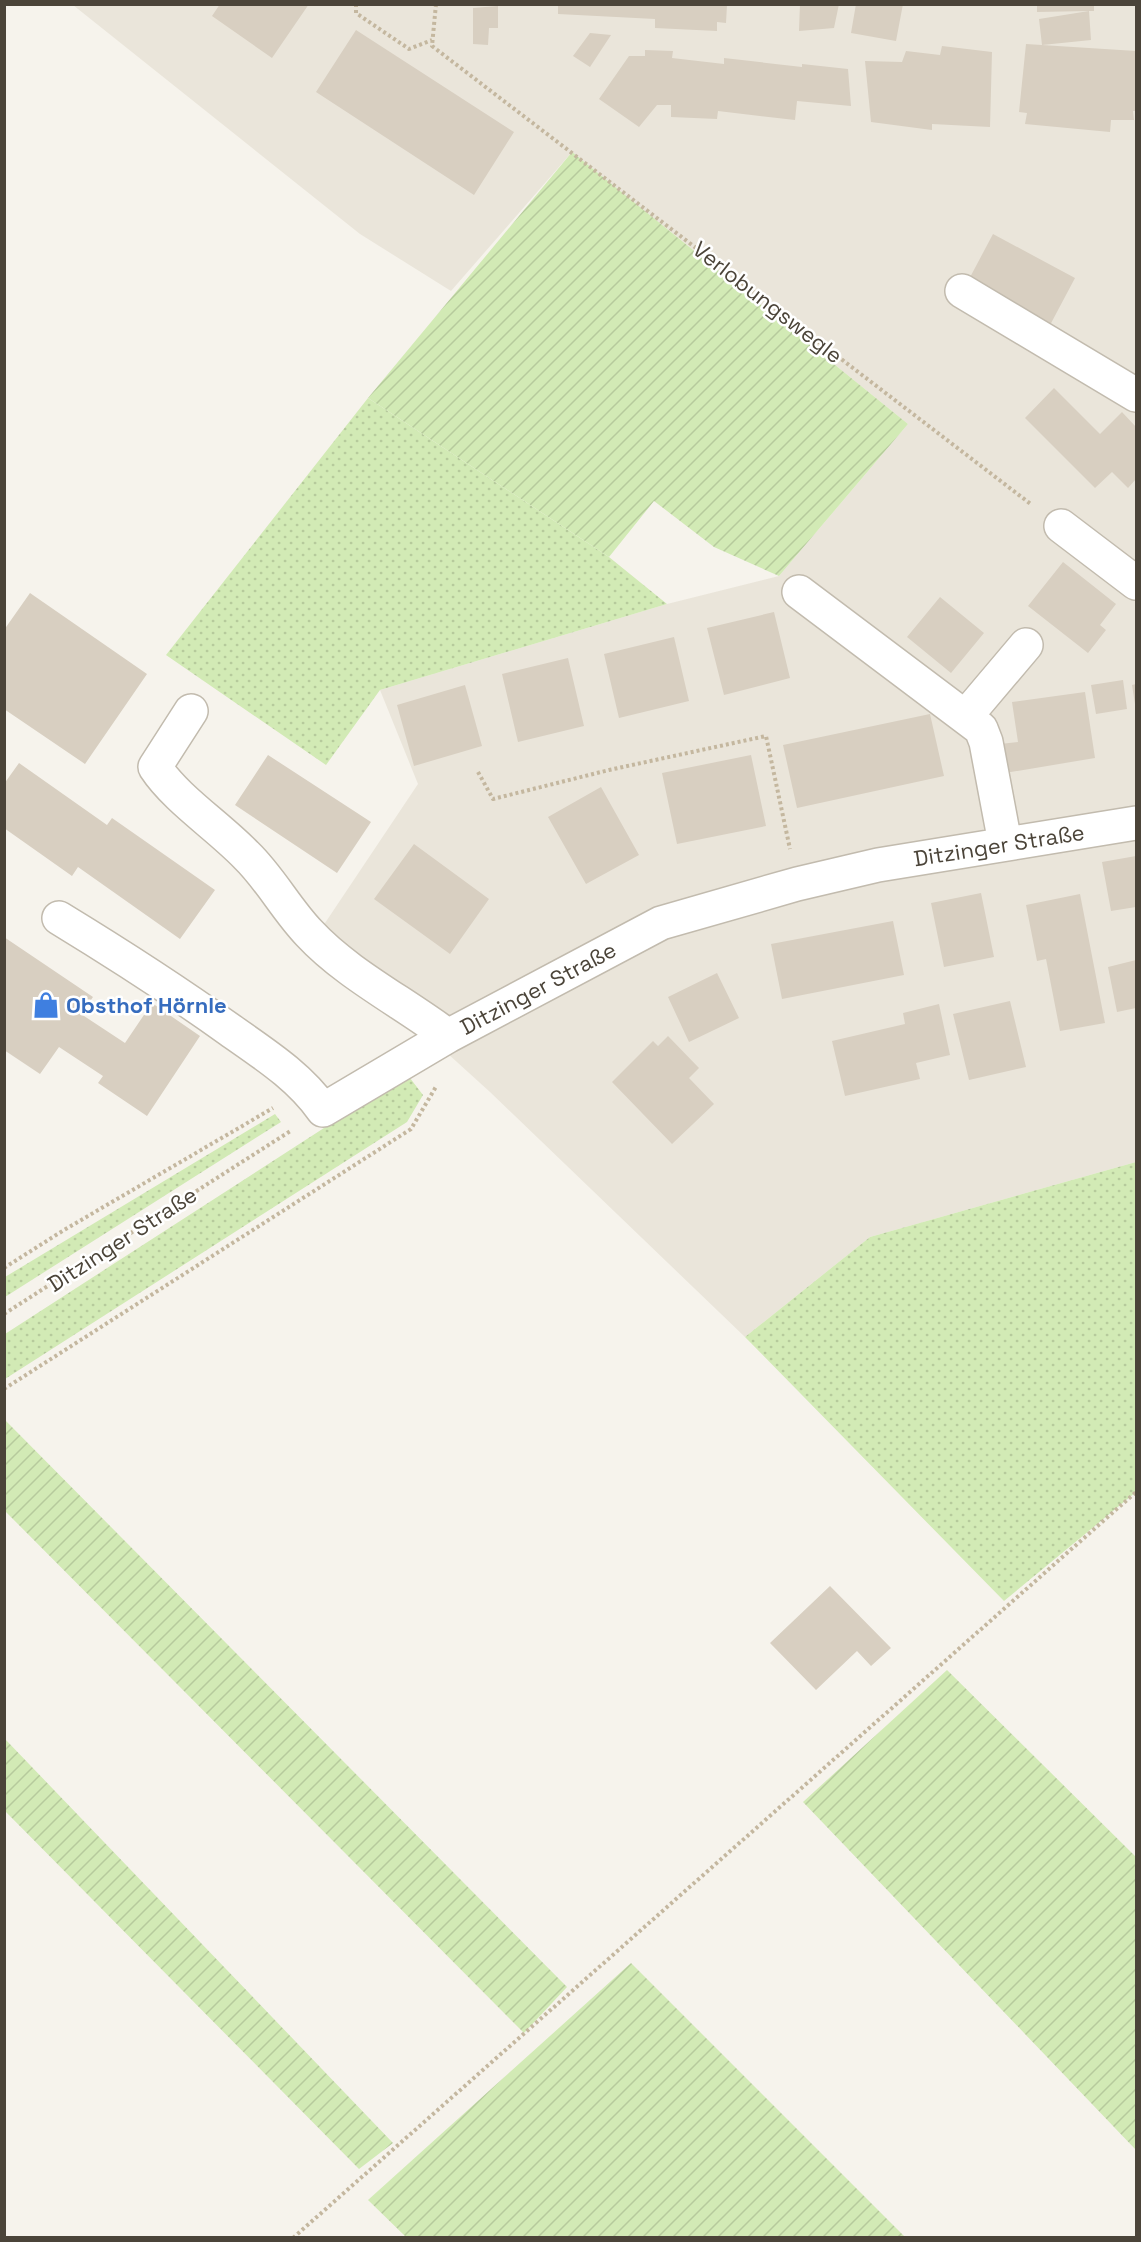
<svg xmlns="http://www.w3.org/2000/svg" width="1141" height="2242" font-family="'Space Grotesk',sans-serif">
  <defs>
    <pattern id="grass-dots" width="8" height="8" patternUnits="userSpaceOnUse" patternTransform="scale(1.5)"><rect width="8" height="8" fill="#d2eab5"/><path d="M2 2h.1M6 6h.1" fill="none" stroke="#b6ca9c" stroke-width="1.8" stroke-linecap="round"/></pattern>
    <pattern id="garden-furrows" width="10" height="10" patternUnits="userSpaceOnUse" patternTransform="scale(1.5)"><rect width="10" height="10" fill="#d2eab5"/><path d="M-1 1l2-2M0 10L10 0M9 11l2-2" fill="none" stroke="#b6ca9c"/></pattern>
  </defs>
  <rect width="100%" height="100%" fill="#f6f3ec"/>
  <path fill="#eae5da" d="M73,5H1136V1162L870,1237L745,1337L490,1092L317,935L418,784L380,690L667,604L779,576L908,424L572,152L451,291L360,234Z"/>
  <path fill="url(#grass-dots)" d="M368,398L609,557L667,604L380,690L326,765L166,655Z
    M410,1078L423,1095L407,1122L5,1379V1334L324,1128Z
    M275,1114L281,1122L5,1297V1277Z
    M1136,1162V1492L1004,1601L745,1337L870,1237Z"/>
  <path fill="url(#garden-furrows)" d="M572,152L908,424L779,576L714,547L654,501L609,557L368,398Z
    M4,1419L567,1987L524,2033L5,1511Z
    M947,1670L1136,1857V2150L803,1802Z
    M4,1739H5L393,2143L359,2169L5,1811Z
    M631,1963L905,2237H406L368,2200Z"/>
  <path fill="#d8cfc1" d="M220,4H309L272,58L212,16Z
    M800,4H839L834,28L799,31Z
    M856,4H903L896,41L851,33Z
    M1037,4H1094V11H1089L1091,40L1042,45L1039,19L1089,11L1037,12Z
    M558,5H727L726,23L717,22V31L655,28V19L558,14Z
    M498,6V28H489L488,45L473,44V8Z
    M356,30L514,132L474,195L316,92Z
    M590,33L611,35L590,67L573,56Z
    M1026,44L1136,51V111H1133L1134,120H1111L1110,132L1025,124L1027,113L1019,112Z
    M942,46L992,52L990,127L932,124V130L871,122L865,61L902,62L906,51L940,55Z
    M645,50L673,51L672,58L724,64V58L802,67V64L848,69L851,106L797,101L795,120L718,111L717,119L671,117V105H657L639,127L599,99L629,56H645Z
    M993,234L1075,278L1049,327L967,283Z
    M1054,388L1100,434L1122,412L1136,427V479L1128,488L1112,472L1095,488L1025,418Z
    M1063,562L1116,604L1100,625L1106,630L1088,653L1028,606Z
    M30,593L147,674L85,764L4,709V630Z
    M940,597L984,633L951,673L907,637Z
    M774,612L790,678L724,695L707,628Z
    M674,637L689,701L619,718L604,654Z
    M568,658L584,726L518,742L502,674Z
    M1123,680L1127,709L1096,714L1091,685Z
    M1136,684V704H1135L1132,685Z
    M465,685L482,746L414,766L397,705Z
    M1085,692L1095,758L1005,773L1000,744L1018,742L1012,702Z
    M930,714L944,776L797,808L783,745Z
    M268,755L371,822L337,873L235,805Z
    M751,755L766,826L677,844L662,773Z
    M19,763L107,825L112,818L215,890L180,939L78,867L72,876L4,828V784Z
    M601,787L639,855L586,884L548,817Z
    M414,844L489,899L450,954L374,899Z
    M1136,856V907L1111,911L1102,862Z
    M981,893L994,957L944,967L931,903Z
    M1080,894L1105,1023L1060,1031L1046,959L1037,961L1026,905Z
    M893,921L904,975L782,999L771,944Z
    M4,937L93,997L81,1014L125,1043L152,1003L200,1036L147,1116L98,1083L103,1076L59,1047L40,1074L4,1050Z
    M1136,960V1008L1117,1012L1108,967Z
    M717,973L739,1018L689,1042L668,997Z
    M1010,1001L1026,1067L969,1080L953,1014Z
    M939,1004L950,1055L916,1063L920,1079L845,1096L832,1041L905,1024L903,1013Z
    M668,1036L699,1068L689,1078L714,1104L672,1144L612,1082L653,1041L658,1046Z
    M830,1586L891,1648L871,1666L857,1651L816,1690L770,1643Z"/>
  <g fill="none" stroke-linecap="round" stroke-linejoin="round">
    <defs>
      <path id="minor" d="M962,291L1136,395
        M1061,526L1136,583
        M799,592L981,729L986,742L1005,843
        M191,711L155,767C176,799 218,826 246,855C270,878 286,909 309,933C347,974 403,1002 448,1036
        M966,716L1026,645
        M59,918C118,954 174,990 230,1030C264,1054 299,1076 323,1110L448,1036L661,923L797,884L878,865L1136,823"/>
    </defs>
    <use href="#minor" stroke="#c2bbae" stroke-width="36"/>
    <path stroke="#c4b79f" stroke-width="4" stroke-dasharray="3 3" stroke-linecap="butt" d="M356,4V13L409,49L432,40
      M436,4L432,46L1032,505
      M478,772L493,799L609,770L766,736L790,849
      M4,1268L64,1230L273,1108
      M4,1314L292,1130
      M4,1389L411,1129L437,1085
      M293,2238L1136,1492"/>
    <use href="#minor" stroke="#fff" stroke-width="33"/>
  </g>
  <defs>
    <symbol id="shop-bare" viewBox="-9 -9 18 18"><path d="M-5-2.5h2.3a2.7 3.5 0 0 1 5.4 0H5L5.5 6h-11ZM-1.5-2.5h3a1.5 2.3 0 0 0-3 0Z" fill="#3f7fe0" stroke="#fff" stroke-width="2.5" paint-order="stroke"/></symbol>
  </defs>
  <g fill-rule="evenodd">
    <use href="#shop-bare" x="27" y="986" width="38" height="38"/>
  </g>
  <g text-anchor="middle" stroke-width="5" stroke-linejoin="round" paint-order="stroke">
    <g font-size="22" fill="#4b4439" stroke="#fff">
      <text transform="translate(768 302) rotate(38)" y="8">Verlobungswegle</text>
      <text transform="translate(999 845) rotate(-9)" y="8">Ditzinger Straße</text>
      <text transform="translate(538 988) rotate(-28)" y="8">Ditzinger Straße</text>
      <text transform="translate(122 1239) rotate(-33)" y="8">Ditzinger Straße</text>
    </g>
    <g font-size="22" font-weight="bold" fill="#366cbe" stroke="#fff" text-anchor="start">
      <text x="66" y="1013">Obsthof Hörnle</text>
    </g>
  </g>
  <rect width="1141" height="2242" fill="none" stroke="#4b4439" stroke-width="12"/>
</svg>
